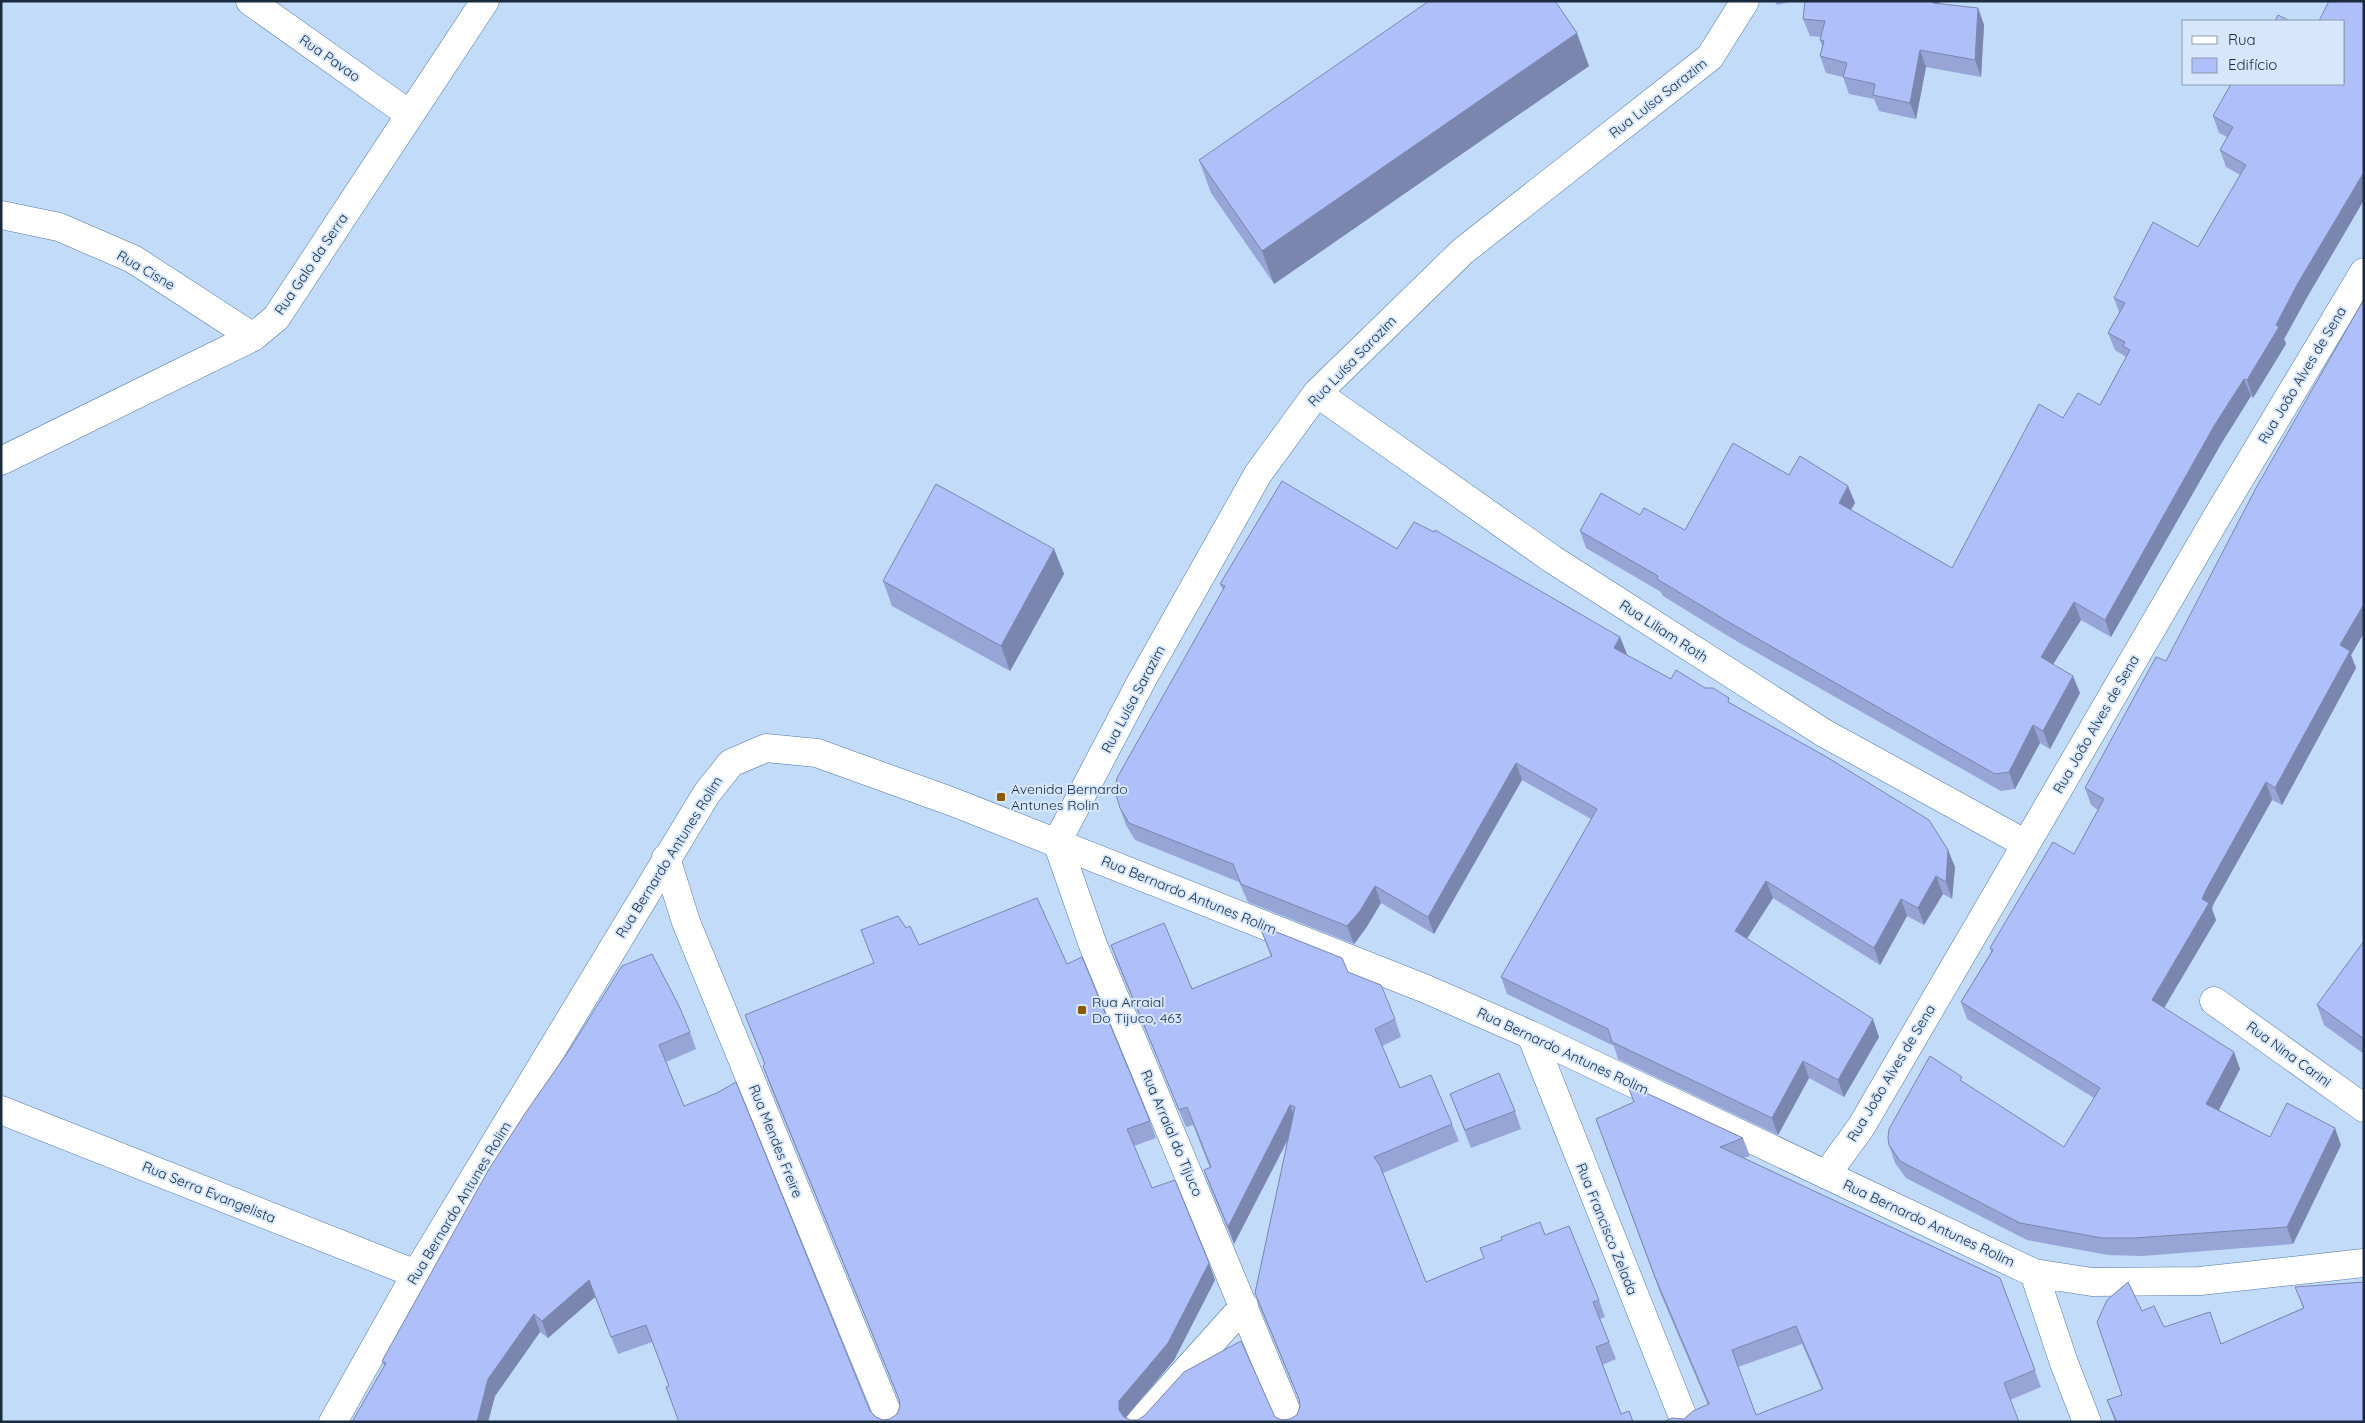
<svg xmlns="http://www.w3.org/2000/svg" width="2365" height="1423" font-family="Quicksand,sans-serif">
  <rect width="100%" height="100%" fill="#c1dbf9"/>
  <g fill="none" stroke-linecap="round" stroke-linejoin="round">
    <defs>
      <path id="minor" d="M250,1L409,114
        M1,215L59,227L133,259L253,337
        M1317,393L1552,559L1824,733L2026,844
        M1,461L253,337L276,318L485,1
        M666,858L686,922L891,1422
        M2214,1001L2364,1108
        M1531,1035L1685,1422
        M1,1110L416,1274
        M1826,1175L1861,1127L2218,515L2364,272
        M2034,1273L2064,1363L2087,1422
        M333,1422L416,1274L707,793L731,763L766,748L817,753L953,802L1426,989L1531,1035L2034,1273L2092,1282L2200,1281L2364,1263
        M1140,1422L1244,1306
        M1291,1422L1093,945L1057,842L1142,680L1258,474L1317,393L1463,251L1710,57L1745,1"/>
    </defs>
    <use href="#minor" stroke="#5179a5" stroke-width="29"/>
    <use href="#minor" stroke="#fff" stroke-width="28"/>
  </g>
  <path fill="#96a4d6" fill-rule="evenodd" d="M1775,1H1794L1777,5Z
    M1940,4L1978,8L1984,25L1981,77L1926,67L1916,119L1879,111L1874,99L1849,94L1843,77L1826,73L1820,56L1822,46L1820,40L1821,37L1810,36L1803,19Z
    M1589,66L1274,284L1211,193L1199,160Z
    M2231,84L2305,301L2284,339L2286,344L2253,398L2251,396L2221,444L2111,637L2081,620L2053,664L2080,693L2050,749L2040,743L2015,789L2001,791L1733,639L1663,596L1661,592L1586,548L1580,531L1640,515L1685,530L1789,475L1848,486L1855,503L1851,510L1952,568L2063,418L2100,405L2126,357L2115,350L2108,333L2119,312L2114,298L2198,247L2240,175L2226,167L2220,150L2227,137L2219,133L2213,116Z
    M2364,299V633L2351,655L2356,668L2282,805L2272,800L2213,905L2212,909L2216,920L2164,1008L2240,1069L2219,1110L2270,1137L2341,1145L2293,1244L2142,1256L2108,1255L2027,1240L1906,1178L1895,1163L1889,1145L1964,1083L2064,1147L2094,1098L1967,1019L1961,1002L1991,952L1990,948L2074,854L2098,810L2091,805L2085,788L2166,661Z
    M1054,549L1064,574L1010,671L892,606L883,581Z
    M1397,549L1620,637L1626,655L1671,679L1732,705L1948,850L1955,867L1952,899L1943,894L1924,925L1907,916L1880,965L1773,898L1747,938L1879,1037L1844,1097L1809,1078L1778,1135L1618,1059L1614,1046L1507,994L1501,977L1591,819L1522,780L1434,934L1381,903L1366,928L1354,944L1248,902L1239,882L1135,840L1126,825L1120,808L1223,590L1220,584Z
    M1259,925L1348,972L1395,1019L1401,1037L1382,1046L1400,1088L1452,1124L1459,1141L1383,1173L1426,1282L1545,1235L1599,1300L1605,1317L1600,1319L1616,1359L1602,1365L1621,1414L1633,1422H679L669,1386L652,1342L618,1354L595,1297L548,1338L540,1332L495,1396L488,1422H352L384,1366L382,1361L570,1049L690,1032L696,1049L666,1062L684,1106L870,1411L876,1417L883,1420L890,1419L897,1414L900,1406V1402L769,1083L763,1066L765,1065L745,1015L874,963L861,930L919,945L1067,964L1150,1121L1156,1138L1134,1146L1152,1188L1215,1280L1174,1360L1126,1418L1130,1420L1275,1417L1282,1420L1290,1419L1297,1415L1300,1406V1402L1261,1310L1255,1293L1288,1140L1234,1244L1210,1187L1204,1170L1210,1168L1193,1125L1186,1127L1117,962L1111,945L1192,989L1271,957Z
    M2364,941V1054L2324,1025L2317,1005Z
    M1627,1084L1743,1138L1750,1156L1743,1158L2000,1278L2041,1387L2010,1400L2019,1422H1663L1672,1418L1684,1419L1693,1411L1708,1405L1661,1295L1596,1119L1634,1102ZM1802,1344L1822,1390L1756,1415L1738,1367Z
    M1450,1094L1515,1111L1521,1129L1471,1148Z
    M2295,1287L2364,1422H2115L2107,1400L2122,1395L2142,1311L2164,1327L2221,1344L2303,1308Z"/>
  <path fill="#7a86ae" d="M1933,1H1940L1939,20L1933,3Z
    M1978,8L1984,25L1981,77L1975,60Z
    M1577,33L1589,66L1274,284L1262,251Z
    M1920,50L1926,67L1916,119L1910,103Z
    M2364,172V200L2305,301L2284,339L2286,344L2253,398L2247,380L2298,283Z
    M2244,379L2251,396L2221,444L2111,637L2105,620L2214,426Z
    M1848,486L1855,503L1845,520L1839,503Z
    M1054,549L1064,574L1010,671L1001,646Z
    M2074,602L2081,620L2047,674L2041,657Z
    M2364,604V633L2351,655L2356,668L2282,805L2275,788L2340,645Z
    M1620,637L1627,654L1620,665L1614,648Z
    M2073,676L2080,693L2050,749L2043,731Z
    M2033,725L2040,743L2015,789L2009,772Z
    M1516,763L1522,780L1434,934L1428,917Z
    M2266,782L2272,800L2213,905L2212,909L2216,920L2158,1018L2152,1000L2207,888Z
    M1948,850L1955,867L1952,899L1946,882Z
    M1936,876L1943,894L1924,925L1918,908Z
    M1766,881L1773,898L1741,948L1735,931Z
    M1375,886L1381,903L1366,928L1354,944L1347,926Z
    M1901,899L1907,916L1880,965L1874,948Z
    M1873,1019L1879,1037L1844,1097L1838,1080Z
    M2234,1052L2240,1069L2213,1121L2206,1104Z
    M1803,1061L1809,1078L1778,1135L1772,1118Z
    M1290,1105L1296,1123L1234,1244L1228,1227Z
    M2335,1128L2341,1145L2293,1244L2287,1227Z
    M1209,1263L1215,1280L1174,1360L1125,1418L1119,1410V1401Z
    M589,1280L595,1297L548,1338L542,1321Z
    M534,1314L540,1332L495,1396L488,1422H477L488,1379Z"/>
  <path fill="#afbff9" stroke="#7a86ae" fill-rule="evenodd" d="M1429,1H1555L1577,33L1262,251L1199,160Z
    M1805,1H1933V3L1978,8L1975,60L1920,50L1910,103L1873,95L1875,84L1843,77L1847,63L1820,56L1824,41L1820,40L1825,21L1803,19Z
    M2329,1H2364V172L2298,283L2276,325L2279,327L2247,380L2244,379L2214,426L2105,620L2074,602L2041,657L2073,676L2043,731L2033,725L2009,772L1995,774L1727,621L1657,579L1658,576L1580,531L1601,493L1640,515L1644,508L1685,530L1733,443L1789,475L1800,456L1848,486L1839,503L1952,568L2039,404L2063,418L2078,393L2100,405L2130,350L2123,346L2125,342L2108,333L2125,303L2114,298L2153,222L2198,247L2246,165L2220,150L2233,127L2213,116L2231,84H2344V21H2319Z
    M2278,15L2290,21H2275Z
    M2364,299V604L2340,645L2350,651L2275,788L2266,782L2207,888L2202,899L2209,903L2152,1000L2234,1052L2206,1104L2270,1137L2287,1103L2335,1128L2287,1227L2135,1238H2102L2020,1223L1900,1161L1889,1145L1888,1138L1889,1129L1930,1056L1962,1077L1960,1080L2064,1147L2100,1088L1961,1002L1993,950L1990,948L2053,842L2074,854L2104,799L2085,788L2156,657L2166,661L2256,488Z
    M1282,481L1397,549L1414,522L1434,532L1435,530L1620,637L1614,648L1671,679L1676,670L1705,688H1713L1729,698L1728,702L1825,756L1929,820L1948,850L1946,882L1936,876L1918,908L1901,899L1874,948L1766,881L1735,931L1873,1019L1838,1080L1803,1061L1772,1118L1612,1042L1608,1029L1501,977L1597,809L1516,763L1428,917L1375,886L1360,911L1347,926L1241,884L1233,864L1129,823L1120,808L1115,791L1117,778L1225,586L1220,584Z
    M936,484L1054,549L1001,646L883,581Z
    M1037,898L1067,964L1082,957L1150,1121L1127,1129L1152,1188L1175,1180L1209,1263L1168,1343L1119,1401V1410L1124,1417L1130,1420H1138L1145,1415L1184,1372L1241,1341L1275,1417L1282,1420L1290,1419L1297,1415L1300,1406L1299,1399L1255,1293L1295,1107L1290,1105L1228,1227L1204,1170L1211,1167L1187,1107L1179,1110L1111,945L1164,923L1192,989L1272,956L1259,925L1342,958L1348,972L1381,985L1395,1019L1375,1029L1400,1088L1431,1075L1452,1124L1374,1157L1380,1166L1426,1282L1484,1258L1480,1248L1502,1240L1501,1237L1540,1222L1545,1235L1569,1226L1599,1300L1593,1302L1609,1342L1596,1347L1621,1414L1629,1411L1633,1422H679L666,1387L669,1386L646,1325L611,1337L589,1280L542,1321L534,1314L488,1379L477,1422H352L386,1363L382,1361L489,1169L524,1115L570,1049L622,966L652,954L679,1006L690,1032L659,1045L684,1106L717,1093L736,1082L870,1411L876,1417L883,1420L890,1419L897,1414L900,1406L899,1399L763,1066L765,1064L745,1015L874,963L861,930L898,916L906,928L910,926L919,945Z
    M2364,941V1039L2317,1005Z
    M1499,1073L1515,1111L1465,1130L1450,1094Z
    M1627,1084L1743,1138L1720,1147L2000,1278L2035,1370L2004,1383L2019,1422H1663L1672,1418L1684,1419L1693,1411L1709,1404L1655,1277L1596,1119L1634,1102ZM1796,1326L1823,1389L1756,1415L1732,1350Z
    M2128,1282L2142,1311L2154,1306L2164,1327L2210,1312L2221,1344L2304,1308L2295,1287L2364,1282V1422H2117L2107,1400L2122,1395L2097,1322L2107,1300Z"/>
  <g fill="#8c5a04" stroke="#d6e7fb" stroke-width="2">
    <rect x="996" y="792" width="10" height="10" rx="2.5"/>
    <rect x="1077" y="1005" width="10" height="10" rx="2.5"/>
  </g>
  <g text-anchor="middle" stroke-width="4" stroke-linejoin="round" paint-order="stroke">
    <g font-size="14" fill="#1a2b3e" stroke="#d6e7fb">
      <text transform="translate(330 58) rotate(35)" y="5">Rua Pavao</text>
      <text transform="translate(1658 98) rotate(-38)" y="5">Rua Luísa Sarazim</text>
      <text transform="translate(311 264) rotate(-56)" y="5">Rua Galo da Serra</text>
      <text transform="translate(146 270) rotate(30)" y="5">Rua Cisne</text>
      <text transform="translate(1352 361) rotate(-46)" y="5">Rua Luísa Sarazim</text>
      <text transform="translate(2302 375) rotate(-59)" y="5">Rua João Alves de Sena</text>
      <text transform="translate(1664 631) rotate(33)" y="5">Rua Liliam Roth</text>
      <text transform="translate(1133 699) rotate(-62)" y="5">Rua Luísa Sarazim</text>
      <text transform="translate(2096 724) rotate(-60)" y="5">Rua João Alves de Sena</text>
      <text transform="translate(669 857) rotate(-58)" y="5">Rua Bernardo Antunes Rolim</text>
      <text transform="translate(1189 895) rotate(22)" y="5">Rua Bernardo Antunes Rolim</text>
      <text transform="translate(1563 1051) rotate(25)" y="5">Rua Bernardo Antunes Rolim</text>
      <text transform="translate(2289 1054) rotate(36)" y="5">Rua Nina Carini</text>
      <text transform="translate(1891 1073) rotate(-59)" y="5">Rua João Alves de Sena</text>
      <text transform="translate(1172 1133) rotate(67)" y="5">Rua Arraial do Tijuco</text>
      <text transform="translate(776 1141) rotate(68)" y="5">Rua Mendes Freire</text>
      <text transform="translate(209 1192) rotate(22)" y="5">Rua Serra Evangelista</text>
      <text transform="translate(459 1203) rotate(-59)" y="5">Rua Bernardo Antunes Rolim</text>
      <text transform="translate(1929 1223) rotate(25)" y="5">Rua Bernardo Antunes Rolim</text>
      <text transform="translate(1607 1229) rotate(68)" y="5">Rua Francisco Zelada</text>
    </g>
    <g font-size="14" fill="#1a2b3e" stroke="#d6e7fb" text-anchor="start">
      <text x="1011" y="794">Avenida Bernardo<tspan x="1011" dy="16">Antunes Rolin</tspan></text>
      <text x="1092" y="1007">Rua Arraial<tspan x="1092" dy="16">Do Tijuco, 463</tspan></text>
    </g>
  </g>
  <rect width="2365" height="1423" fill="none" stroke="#1a2b3e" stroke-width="5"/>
  <rect x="2182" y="20" width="162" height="65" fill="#d6e7fb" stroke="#8b9caf"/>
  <rect x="2192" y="36" width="25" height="8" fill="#ffffff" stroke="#8b9caf"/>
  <text x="2228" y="45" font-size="15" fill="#1a2b3e">Rua</text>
  <rect x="2192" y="58" width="25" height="15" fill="#afbff9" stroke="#8b9caf"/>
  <text x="2228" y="70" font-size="15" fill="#1a2b3e">Edifício</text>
</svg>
